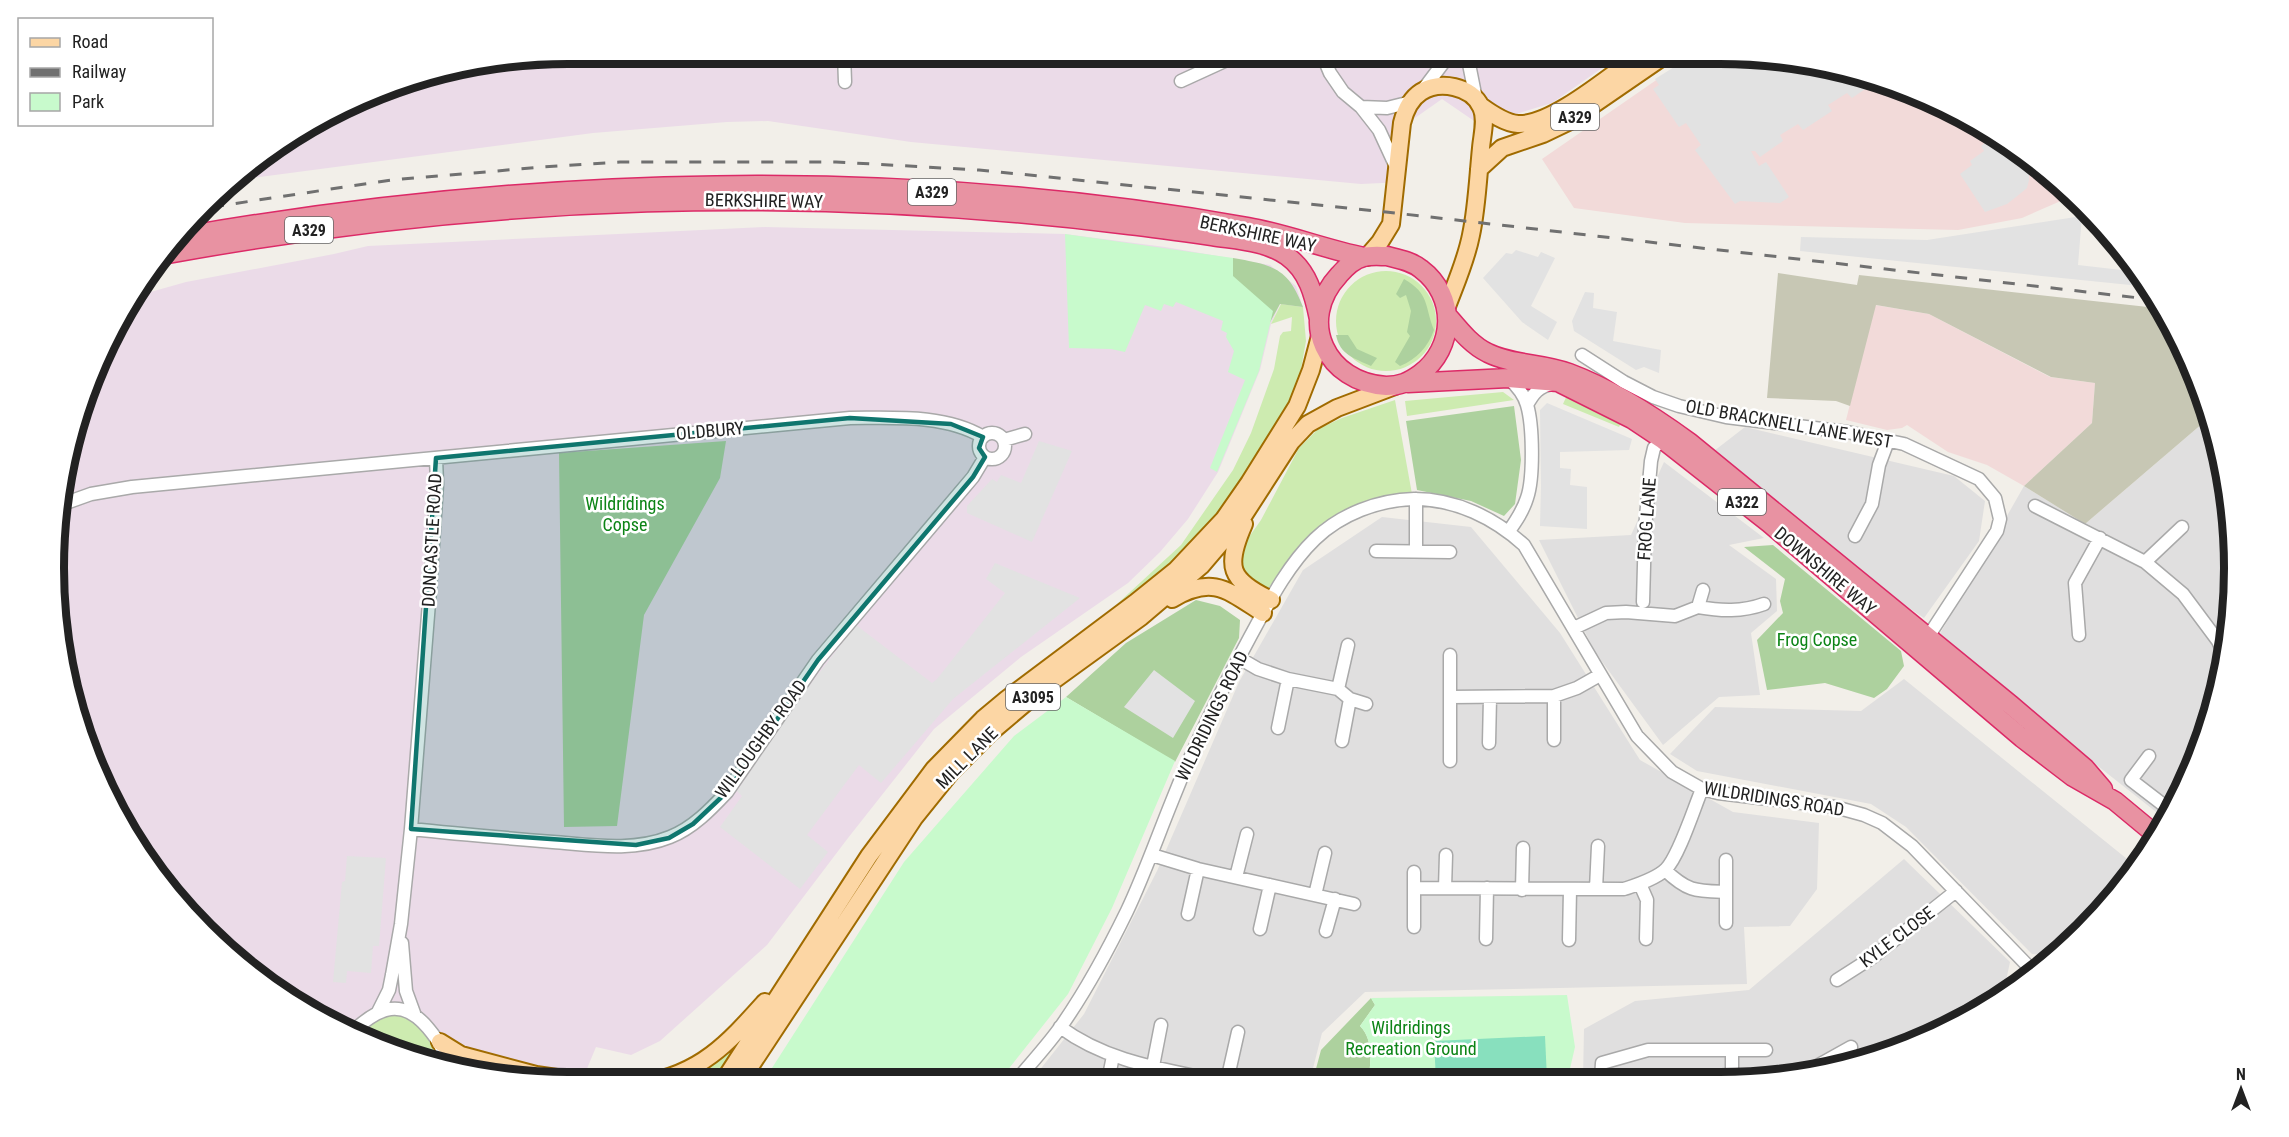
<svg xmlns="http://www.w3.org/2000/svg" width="2289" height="1137" font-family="'Roboto Condensed',sans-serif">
  <rect width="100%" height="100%" fill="#f2efe9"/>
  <path fill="#e0dfdf" d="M2210,417L2225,468L2235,569L2225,669L2196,766L2165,819L1937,639L2024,486L2085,524Z
    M1745,427L1954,476L1985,501L1979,541L1924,618L1824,551L1714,451Z
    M1664,462L1764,538L1729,545L1776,579L1777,611L1751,633L1760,695L1719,697L1663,745L1595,652L1539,540L1631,535Z
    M1382,517L1471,527L1560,633L1640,760L1733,812L1819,823L1817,889L1790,926L1744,927L1747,984L1365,992L1322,1033L1310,1080L1031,1081L1084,1014L1157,871L1239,682L1303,570Z
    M1904,679L2137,867L2129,881L2085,926L2048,955L2032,954L1906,827L1871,804L1697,771L1670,754L1715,707L1861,711Z
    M1904,859L2010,962L2003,995L1918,1044L1788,1079H1583L1584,1029L1635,1001L1749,990Z"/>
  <path fill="#f2dad9" d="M1694,54H1721L1821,64L1918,93L2007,141L2055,181L2063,200L2022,218L1958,230L1685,223L1574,208L1542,159Z
    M1875,305L1929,314L2050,377L2095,383L2092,423L2024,486L1987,465L1948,452L1907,425L1902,428L1887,430L1846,420Z"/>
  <path fill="#ebdbe8" d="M569,54H1622L1552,103L1480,125L1442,99L1412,120L1403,182L1361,184L911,142L768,121L727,122L593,133L236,180L255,161L403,81Z
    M765,227L1065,234L1165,247L1270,265L1296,286L1303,307L1280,304L1271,324L1260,370L1218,472L1188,519L1160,552L1128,583L1021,657L934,729L848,838L767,945L660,1041L631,1055L596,1047L581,1083L468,1073L371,1044L229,955L160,881L107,796L58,636L64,468L93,371L133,297L186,282L334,254L368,246Z"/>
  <path fill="#c7c7b4" d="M1778,273L1857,285L1859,275L2157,308V315L2166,316L2196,372L2210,417L2085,524L2024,486L2092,423L2095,383L2051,377L1929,314L1876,305L1850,406L1836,401L1767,398Z"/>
  <path fill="#cdebb0" d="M1336 321a50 50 0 1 1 100 0a50 50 0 1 1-100 0Z
    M1281,304L1303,307L1306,341L1298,386L1272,438L1226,505L1191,548L1116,605L1181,545L1233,470L1251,433L1274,369L1280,336L1283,332L1291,331L1292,317L1271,324Z
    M1503,392L1514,400L1407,416L1405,401Z
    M1568,393L1623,419L1619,427L1563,404Z
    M1395,400L1412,494L1372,502L1289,561L1266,591L1241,576L1239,551L1261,520L1299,448L1318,429L1342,418Z
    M396,1014C416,1018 438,1045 439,1064L408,1053L371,1044L359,1036C371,1025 380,1017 396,1014Z
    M748,1028L716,1082L663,1083Z"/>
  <path fill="#add19e" d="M1233,258C1272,265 1288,267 1303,307L1280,304L1269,324L1232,276Z
    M1404,279C1430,294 1424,305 1434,330C1428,347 1417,359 1400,366L1395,362L1410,336L1407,332L1411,311L1406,295L1400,298L1396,294Z
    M1336,335H1348L1357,349L1377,358L1371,366C1354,358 1340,355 1336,335Z
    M1514,406L1521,460L1515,504L1504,516L1471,501L1417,490L1406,421Z
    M726,441L720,478L644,615L617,826L564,827L559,453Z
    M1773,545L1901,651L1904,666L1887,689L1874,698L1825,683L1767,690L1757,640L1783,613L1780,601L1785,579L1744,547Z
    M1196,600L1220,606L1240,620L1239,638L1175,762L1066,697L1126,643Z
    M1371,998L1375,1005L1360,1026C1374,1040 1370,1062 1369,1080H1313L1321,1050Z"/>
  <path fill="#c8facc" d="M1065,234L1233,258V276L1273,311L1259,371L1217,472L1210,468L1245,380L1228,372L1234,351L1226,337L1227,333L1221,330L1223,321L1176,302L1173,307L1164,304L1161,311L1145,305L1125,352L1111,349L1069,348Z
    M1066,697L1175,761L1112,908L1068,994L999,1081L763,1082L904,862L1014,736Z
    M1567,995L1575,1047L1569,1073L1571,1079L1369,1080C1370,1062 1374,1040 1360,1026L1375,1005L1371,998Z"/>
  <path fill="#88e0be" d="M1545,1036L1547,1079L1436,1080L1434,1041Z"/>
  <path fill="#e2e2e2" d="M1695,54H1721L1821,64L1877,81L1852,98L1847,93L1828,105L1832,111L1803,130L1798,124L1780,135L1783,141L1760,157L1755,151H1751L1759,166L1766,162L1789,197L1780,203L1740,201L1735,204L1695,150L1701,145L1686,123L1679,127L1653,89L1659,85L1655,79Z
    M1991,133L2007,141L2029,159V180L2027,188L2016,197L2007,204L1985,212L1960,174L1972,165L1970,161L1984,151L1981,146L1994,136Z
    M2082,216L2078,265L2139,272L2141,274L2140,286L1800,251L1801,237L1927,240Z
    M1516,250L1538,257L1541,252L1555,258L1531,306L1557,322L1548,340L1522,322L1483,278L1506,253L1512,254Z
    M1585,292L1594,293L1593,308L1617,312L1613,341L1661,350L1659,373L1644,367L1636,370L1574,331L1572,321Z
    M1547,403L1632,439L1629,450L1560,452V468L1571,469L1570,485L1587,487V529L1540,526L1541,486L1540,410Z
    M1039,441L1072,451L1032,542L967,513V506L992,479L997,482L1001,475L1021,483Z
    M995,563L1080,598L953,699L881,783L859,765L807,835L828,852L800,889L720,827L742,796L737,791L800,698L856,625L932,683L937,679L1005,593L986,579Z
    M1154,670L1195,701L1173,738L1124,707Z
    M347,856L386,858L379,946H373L371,973L347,971L346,983L333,982L342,882L345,881Z"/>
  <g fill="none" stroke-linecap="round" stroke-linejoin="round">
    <defs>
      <path id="minor" d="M844,54L845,82
        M1322,54L1330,73L1343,92L1361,107L1379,130L1397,169
        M1467,54L1476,99
        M1181,81L1240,54
        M1422,91L1450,54
        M1361,107L1387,108L1411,102
        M1582,355L1624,382L1653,397L1679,406L1726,417L1847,432L1904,444L1979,479L1995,498L2000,519L1997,531L1924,643
        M1508,378C1516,385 1524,394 1527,405C1533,425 1534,478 1527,498C1523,511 1516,521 1509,531
        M1527,405C1533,394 1539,386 1552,384
        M979 446a13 13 0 1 1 26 0a13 13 0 1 1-26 0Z
        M1004,440L1025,434
        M63,504L91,494L132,487L850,418C892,418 945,414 983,437
        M2035,506L2145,562L2183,594L2218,641L2226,658
        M1855,536L1872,504L1879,465L1888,441
        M1376,551L1450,552
        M1416,552V499
        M2145,562L2182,527
        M1643,602L1645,529L1651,461L1654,448L1662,439
        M1698,607C1721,611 1742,612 1764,604
        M1574,628L1606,613L1626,612L1675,616L1698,607L1703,590
        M2079,635L2075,583L2100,538
        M1450,655V761
        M1239,658L1258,669L1288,679L1338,689L1350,699L1366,704
        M1338,689L1348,645
        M1451,697L1554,696L1577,688L1600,675
        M1278,728L1288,679
        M1554,740V696
        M1342,741L1350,699
        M1489,743L1490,698
        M2149,756L2131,780L2170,810
        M411,829C458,834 505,838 553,842C592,845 633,852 670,837C693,828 711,809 727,792L818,660L973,477L985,457
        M1152,855L1198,869L1354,904
        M1665,870C1688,892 1696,891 1726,892
        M1414,872V927
        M1236,877L1247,834
        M1640,884L1647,900L1646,939
        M1414,888L1624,889C1636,885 1656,879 1666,869C1679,856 1694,808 1702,789
        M1445,888L1446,855
        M1596,889L1598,846
        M1522,890L1523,848
        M1315,895L1325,853
        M1188,914L1198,869
        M1726,923V860
        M1260,929L1270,885
        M1326,931L1335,899
        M1486,939L1487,888
        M1569,940L1570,890
        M402,943L406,991L414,1013
        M1837,980L1873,957L1956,891
        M378,1012L389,990L392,975L401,924L411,829L430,590L437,484L436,458
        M1060,1027C1107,1062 1163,1069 1219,1081
        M352,1032C379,1007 402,997 428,1028C438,1040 445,1050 445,1066
        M1153,1066L1161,1025
        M1809,1073L1808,1071L1851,1047
        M1601,1079L1602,1063L1648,1050H1766
        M1732,1079V1051
        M1016,1081C1031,1063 1048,1045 1062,1025C1087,989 1108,950 1127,911C1144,875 1157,838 1172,801C1194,745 1221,691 1250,637C1268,604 1287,566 1315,539C1341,514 1378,500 1414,499C1456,499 1494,518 1524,545L1637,736L1672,772L1702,789L1718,793L1835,807L1864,815L1882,823L1912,846L2029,967L2033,977
        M1108,1081L1113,1056
        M1227,1081L1238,1032"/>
      <path id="major" d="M1481,106C1492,114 1505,123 1518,124C1552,126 1613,73 1641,54
        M1479,169L1502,148L1543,134L1568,122L1667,54
        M1367,257L1380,242L1391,224L1402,123C1405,111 1410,99 1421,92C1439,80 1472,86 1481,107C1487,119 1482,135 1481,148C1478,177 1477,207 1471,235C1466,261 1455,285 1446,309
        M1244,524C1225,567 1229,580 1271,600
        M1172,599C1213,575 1227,590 1263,613
        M440,1042L461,1055L536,1075L591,1083
        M723,1082L869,856L934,769L983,719L1007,699L1135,603L1176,570L1224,519L1249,483L1297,406L1311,370L1320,336
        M740,1082L914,818L951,772L991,732L1043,688L1141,617L1201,566L1242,518L1291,442L1308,424L1337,408L1395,386
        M644,1083C701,1074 729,1042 765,1002"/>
      <path id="highway" d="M184,236C534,175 897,165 1248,227C1287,234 1325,249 1364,257
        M168,254C489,195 804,185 1129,225C1156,228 1184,232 1212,236C1237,240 1266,241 1287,256C1308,271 1314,295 1319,319
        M1387,256C1399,259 1411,261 1421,269C1457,296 1455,348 1420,374C1409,382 1400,386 1386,386C1327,383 1296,321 1339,275C1345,268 1355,259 1364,257C1371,255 1380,256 1387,256Z
        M1447,315C1459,329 1471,345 1488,353C1512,365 1543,363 1569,373C1612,389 1652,415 1689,442L2011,705L2085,768L2103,789
        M1408,383L1508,378L1558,382L1632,419L1662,439L1769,523L2022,738L2073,777L2115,801L2156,835"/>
    </defs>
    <use href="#minor" stroke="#a9a9a9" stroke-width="15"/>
    <use href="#major" stroke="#a06b00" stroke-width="20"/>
    <use href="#highway" stroke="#dc2a67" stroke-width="21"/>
    <use href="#minor" stroke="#fff" stroke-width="12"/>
    <use href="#major" stroke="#fcd6a4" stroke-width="16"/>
    <use href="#highway" stroke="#e892a2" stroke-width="18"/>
    <path stroke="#707070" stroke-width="3" stroke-dasharray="12 12" stroke-linecap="butt" d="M212,207L391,180L543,167L620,162H836L979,170L1049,177L1386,212L2157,300"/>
  </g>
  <path fill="#0f766e" fill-opacity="0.2" stroke="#0f766e" stroke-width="4.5" stroke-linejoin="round" d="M850,418L951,424L983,437L979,448L985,457L973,477L818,660L727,792L693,824L669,838L636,845L411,829L436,458Z"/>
  <g text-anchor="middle" stroke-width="5" stroke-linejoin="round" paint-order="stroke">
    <g fill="#fff" stroke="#646464" stroke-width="1.5">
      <rect x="1551" y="104" width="48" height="26" rx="4.5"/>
      <rect x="908" y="179" width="48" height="26" rx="4.5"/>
      <rect x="285" y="217" width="48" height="26" rx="4.5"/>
      <rect x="1718" y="489" width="48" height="26" rx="4.5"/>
      <rect x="1006" y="684" width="54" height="26" rx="4.5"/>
    </g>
    <g font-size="16" font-weight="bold" fill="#222">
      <text x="1575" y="123">A329</text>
      <text x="932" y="198">A329</text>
      <text x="309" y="236">A329</text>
      <text x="1742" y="508">A322</text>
      <text x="1033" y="703">A3095</text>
    </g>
    <g font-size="18" fill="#222" stroke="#fff">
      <text transform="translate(764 201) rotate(1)" y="6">BERKSHIRE WAY</text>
      <text transform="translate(1258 234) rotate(12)" y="6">BERKSHIRE WAY</text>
      <text transform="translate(1789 424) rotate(10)" y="6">OLD BRACKNELL LANE WEST</text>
      <text transform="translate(710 431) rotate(-5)" y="6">OLDBURY</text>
      <text transform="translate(1647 519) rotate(-86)" y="6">FROG LANE</text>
      <text transform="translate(432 540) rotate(-87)" y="6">DONCASTLE ROAD</text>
      <text transform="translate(1825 571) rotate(40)" y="6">DOWNSHIRE WAY</text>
      <text transform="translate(1212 716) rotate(-64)" y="6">WILDRIDINGS ROAD</text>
      <text transform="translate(761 739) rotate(-54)" y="6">WILLOUGHBY ROAD</text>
      <text transform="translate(967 758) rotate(-45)" y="6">MILL LANE</text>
      <text transform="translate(1774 799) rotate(9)" y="6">WILDRIDINGS ROAD</text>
      <text transform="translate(1897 937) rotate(-37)" y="6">KYLE CLOSE</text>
    </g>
    <g font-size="18" fill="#0c8416" stroke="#fff">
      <text x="625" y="510">Wildridings<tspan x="625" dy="21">Copse</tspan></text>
      <text x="1817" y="646">Frog Copse</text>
      <text x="1411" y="1034">Wildridings<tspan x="1411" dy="21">Recreation Ground</tspan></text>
    </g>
  </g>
  <path d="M0 0H2289V1137H0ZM568 64H1720A504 504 0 0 1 2224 568V568A504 504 0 0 1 1720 1072H568A504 504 0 0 1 64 568V568A504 504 0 0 1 568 64Z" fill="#fff" fill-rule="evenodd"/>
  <path fill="none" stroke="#222" stroke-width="8" d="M568 64H1720A504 504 0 0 1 2224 568V568A504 504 0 0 1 1720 1072H568A504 504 0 0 1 64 568V568A504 504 0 0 1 568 64Z"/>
  <rect x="18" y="18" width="195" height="108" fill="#ffffff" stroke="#a7a7a7" stroke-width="1.5"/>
  <rect x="30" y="38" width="30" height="9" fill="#fcd6a4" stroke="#a7a7a7" stroke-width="1.5"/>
  <text x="72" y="48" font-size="18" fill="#222222">Road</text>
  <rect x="30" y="68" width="30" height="9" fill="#707070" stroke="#a7a7a7" stroke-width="1.5"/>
  <text x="72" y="78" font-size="18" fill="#222222">Railway</text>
  <rect x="30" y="93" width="30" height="18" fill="#c8facc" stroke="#a7a7a7" stroke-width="1.5"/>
  <text x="72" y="108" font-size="18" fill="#222222">Park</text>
  <g transform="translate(2241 1089)" stroke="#ffffff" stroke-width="4.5" paint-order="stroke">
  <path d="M0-4.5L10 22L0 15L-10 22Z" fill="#222222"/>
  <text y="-9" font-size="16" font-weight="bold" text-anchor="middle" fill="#222222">N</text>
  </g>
</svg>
